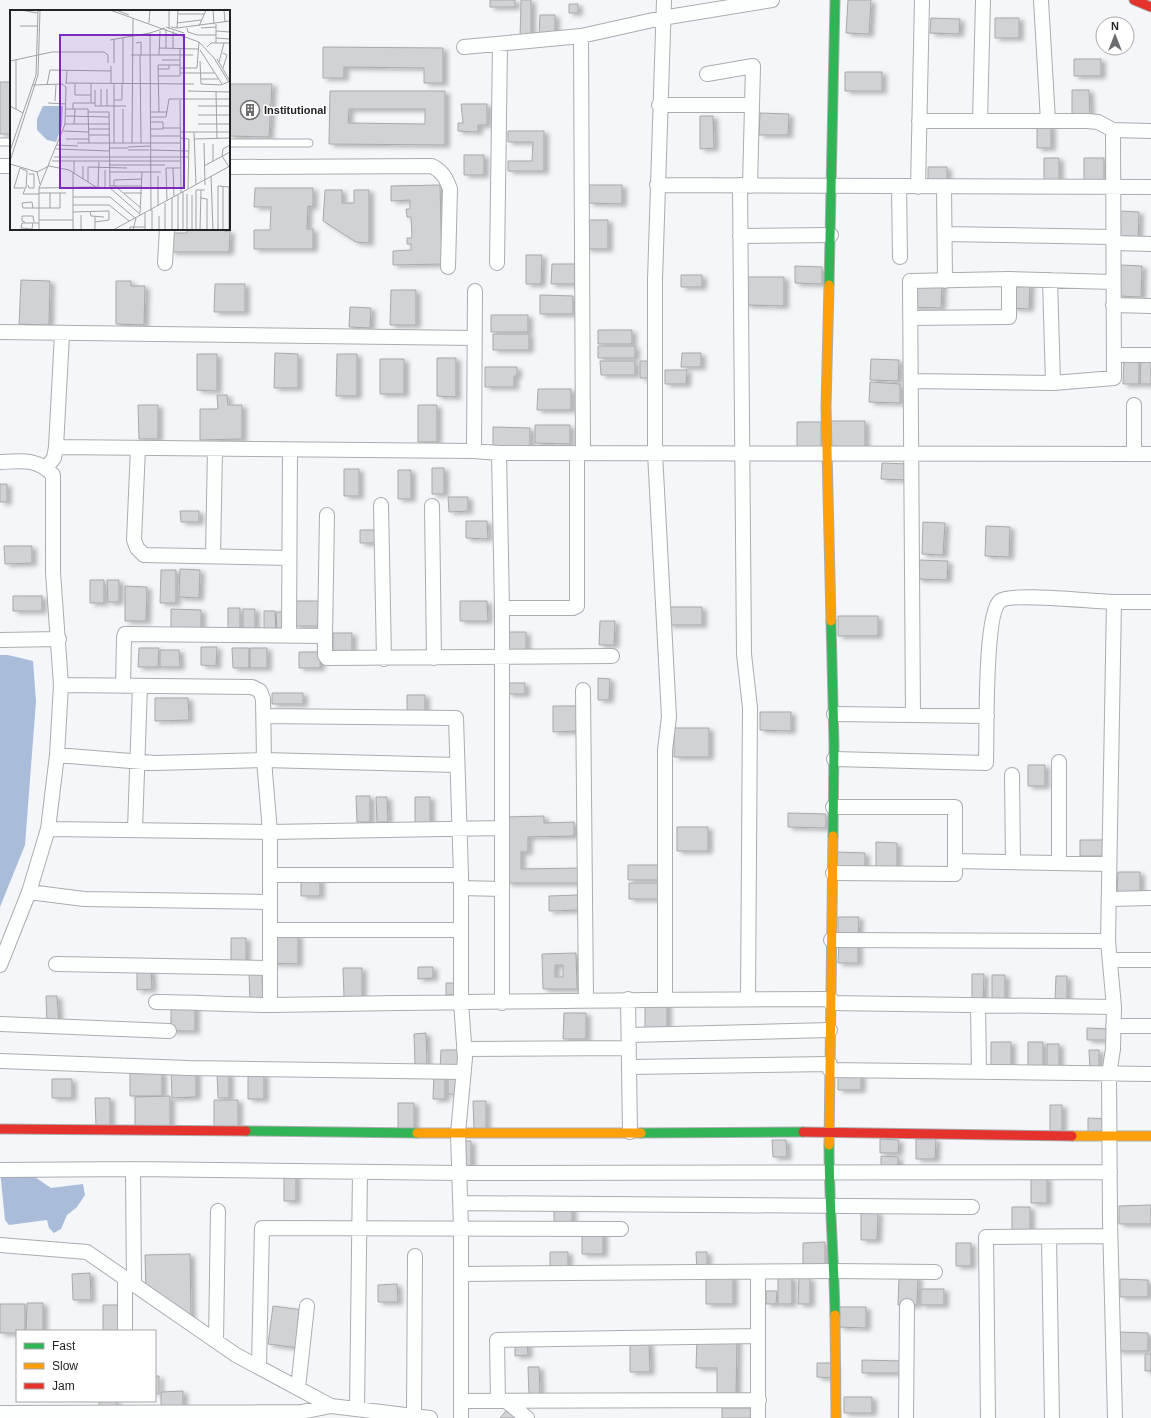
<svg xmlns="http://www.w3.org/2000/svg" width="1151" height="1418" font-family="Helvetica,sans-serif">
  <defs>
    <filter id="shadow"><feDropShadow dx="4.5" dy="2.5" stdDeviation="2" flood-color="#0004"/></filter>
  </defs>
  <rect width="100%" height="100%" fill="#f4f6f9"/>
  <path fill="#a9bdda" d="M0,655H8L33,661L36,701L25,845L0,907Z
    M0,1170L32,1175L51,1188L83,1184L85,1195L77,1207L67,1215L61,1229L54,1233L49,1228L47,1220L9,1225L5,1220Z"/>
  <path fill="#d1d2d5" stroke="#a8a9ab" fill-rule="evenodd" filter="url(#shadow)" d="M490,0H515V7H490Z
    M521,0H531V39H520Z
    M848,0H871L869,34L846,33Z
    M569,4H578V13H569Z
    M540,15H555V37L539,36Z
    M931,18L960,19L959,34L930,33Z
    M995,18H1019V38H995Z
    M323,47L443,48V83H424V68L344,67V78H323Z
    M1074,59H1101V76H1074Z
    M845,72H882V91H845Z
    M0,82H11V134H0Z
    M229,84H272L269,137L229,136Z
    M1072,90H1089L1090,118H1072Z
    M330,91H445V145L329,144ZM349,109H425V124L348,123Z
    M461,104H487V125H478V132L458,131V123H463Z
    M760,113L789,114L788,135H759Z
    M700,116H713L714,148L700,149Z
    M1037,125H1051V148H1037Z
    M508,131H544V171H508V161H532L533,142H508Z
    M464,155H484V175H464Z
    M1044,158H1059V184H1044Z
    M1084,158H1104V181H1084Z
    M928,167H947V183L928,182Z
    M440,185L442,264L393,265V251L411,250V244H407V238H412L411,217H407L406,209H410V200L391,201V186Z
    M589,185H622V204L589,203Z
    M255,188H313V207L308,206L307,229H313V249H254V230H270L271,207H254Z
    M325,190H342V203H354V190H369V243L356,242L323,221Z
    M1120,211L1139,212L1138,240H1119Z
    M587,220H608V249H586Z
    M187,229H224V231H230L229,252H171V233H187Z
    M526,255H542L541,284H526Z
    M552,264H575V284H551Z
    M1121,265L1142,266L1141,297L1119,296Z
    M795,266L822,267V284L795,283Z
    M681,275H702V287H681Z
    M746,277H784V306L746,305Z
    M21,280L50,281L49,325L19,324Z
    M116,281H131V286H145L144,325L116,324Z
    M1013,281H1030L1029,309L1012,308Z
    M913,283L942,284L941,308L912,307Z
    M215,284H245V312H214Z
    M391,290H416V325H390Z
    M540,295L573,296V314H540Z
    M350,307L371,308L370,328L349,327Z
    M491,315H528V332H491Z
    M598,330H632V344H598Z
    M493,334H529V350H493Z
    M598,346H635V358H598Z
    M275,353L298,354V388H274Z
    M682,353H701V367H681Z
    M197,354H217V391L197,390Z
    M337,354H357V396H336Z
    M1124,357H1139V384H1123Z
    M1141,357H1151V384H1140Z
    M437,358H456V397L437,396Z
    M380,359H404V394H380Z
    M871,359L899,360L898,381L870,380Z
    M600,361H635V375H601Z
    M640,361H654V378H640Z
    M485,367H517V376H514V387H485Z
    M665,370H687L686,384H665Z
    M870,382L900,384V403L869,402Z
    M538,389H571V410H537Z
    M217,395H227L228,405H242V439L200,440V409H218Z
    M138,405H158V439H139Z
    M418,405H437V442H418Z
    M831,421H865V447L831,448Z
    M797,422H821V448H797Z
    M535,425H570V444L535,443Z
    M493,427L530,428V446H493Z
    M882,463L909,464L908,480L881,479Z
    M432,468H444V494H432Z
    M344,469H359V496H344Z
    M398,470H411V499H398Z
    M0,484H7V502H0Z
    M448,497H468V511L449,512Z
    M180,511H199V522H181Z
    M466,521H487L488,539L466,538Z
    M923,522L945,523L943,555L922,554Z
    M986,526L1010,527L1009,557L985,556Z
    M360,530H380V543H360Z
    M4,546H32V563L5,564Z
    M918,560L948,561L947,580L917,579Z
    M180,569L200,570L199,598L179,597Z
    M161,570H176V603H160Z
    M90,580H104V603H90Z
    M107,580H119V602H108Z
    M125,586L147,587L146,621H125Z
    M13,596H42V611H13Z
    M296,601H324L323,626H296Z
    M460,601H487L488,621H460Z
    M668,607H702V625H668Z
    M228,608H240V631L228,632Z
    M171,609L201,610V630L171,629Z
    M243,609H255V631H243Z
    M264,611H275L276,633H264Z
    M276,612H285L286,631H277Z
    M838,616H878V636H838Z
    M600,621H615L614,645H599Z
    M506,632H526V654H506Z
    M333,633H352V654H333Z
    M201,647H217L216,666L201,665Z
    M139,648H159L158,667H138Z
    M232,648H249V668H233Z
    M250,648H267V668H250Z
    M160,650H179L180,667H160Z
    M299,652H321L320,668H299Z
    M598,678L610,679L609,700H598Z
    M508,683H525V694H508Z
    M272,693H303V704H272Z
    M407,695H425V715H407Z
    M155,698H188L189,720L155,721Z
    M553,706H577V731L553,732Z
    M760,712H791V731L760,730Z
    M674,728H709V757H674Z
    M1028,765H1045V786H1028Z
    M356,796H370V822H357Z
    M376,797H387L388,822H377Z
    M415,797H430V824H415Z
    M788,813L826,814V828L788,827Z
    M544,816V823L574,822V836L528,837V852H521V869L582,868L583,883H507L505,817Z
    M677,827H708V851H677Z
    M1080,840H1105V856H1080Z
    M876,842L897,843V872L876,871Z
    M837,852L865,853V871H837Z
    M628,865H662V880H628Z
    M1118,872H1140V893H1117Z
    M301,878H320V896H301Z
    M629,883H662V899H629Z
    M578,895V910L549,911V896Z
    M838,917H859L858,939H838Z
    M298,934V964L271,963L272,935Z
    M231,938H246V965H231Z
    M839,943H858V963H838Z
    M576,953L577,989H543L542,954ZM555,965H563V977H555Z
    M418,967H433V978L418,979Z
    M343,968H362V997H344Z
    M137,969H151L152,989L137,990Z
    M249,972H262L263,1002H250Z
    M972,974H984L983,1003H972Z
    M992,975H1005V1002H992Z
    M1056,976H1067V1000H1055Z
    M446,983H459V995H446Z
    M46,996H57L59,1024L47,1025Z
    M645,1002H667V1031L645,1032Z
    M171,1005H195V1031H171Z
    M564,1013H586V1039H563Z
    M1087,1028L1110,1029V1040H1087Z
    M426,1033L427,1065H415L414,1034Z
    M991,1042H1011V1068H991Z
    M1028,1042H1043V1068H1028Z
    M1047,1044H1059V1067H1047Z
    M441,1050H462V1069H440Z
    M1089,1050H1099V1069H1090Z
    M162,1071V1096H130V1072Z
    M171,1071H196V1097L172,1098Z
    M217,1073H229V1098H218Z
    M434,1073H445V1099H433Z
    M448,1073L461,1074V1094H448Z
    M248,1074H264V1099H248Z
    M838,1074H861V1090H838Z
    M52,1079H72V1098H52Z
    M170,1096V1128L135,1129V1097Z
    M95,1098H110V1127H96Z
    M214,1100H238V1129H214Z
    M473,1101H486V1129H474Z
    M398,1103H414V1130H398Z
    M1050,1105H1062V1131H1050Z
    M1088,1118L1107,1119V1132H1088Z
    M880,1139L899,1140L898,1153H880Z
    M916,1139H936L935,1159H916Z
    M772,1140H786L787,1157H773Z
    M460,1141H471V1168H460Z
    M881,1156L898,1157V1170L881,1169Z
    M284,1174H296V1201H284Z
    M1031,1177H1047V1203H1031Z
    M572,1205V1226L554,1227V1206Z
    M1151,1205V1224H1119V1206Z
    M1012,1207H1030V1235H1012Z
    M861,1212H878L877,1240H861Z
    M582,1232H603V1254H582Z
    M825,1242V1268H803V1243Z
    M956,1243H971V1266H956Z
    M550,1252H568V1270L550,1269Z
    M696,1252H707V1270L697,1271Z
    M190,1254L191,1320L146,1291L145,1255Z
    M90,1273L91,1300H73L72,1274Z
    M706,1276H733V1304H706Z
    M778,1277H792V1304H778Z
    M899,1277H918L917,1305H898Z
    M799,1278H810V1304H798Z
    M1120,1279L1148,1280V1297H1120Z
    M397,1284L398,1302H378V1285Z
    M921,1289H944V1305H921Z
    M766,1291H777L776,1304H766Z
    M27,1303H43V1331H26Z
    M0,1304H25V1331H17V1333H0Z
    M103,1305H120L124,1331H103Z
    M273,1306L303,1310L299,1348L268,1344Z
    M839,1307H866V1328L839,1327Z
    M1118,1332L1148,1333V1351H1117Z
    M697,1338L737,1339L736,1398L717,1397V1368H696Z
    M527,1342L528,1355L515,1356V1343Z
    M630,1342H649L650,1372H630Z
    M1145,1354H1151V1371H1145Z
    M862,1360L902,1361V1373H862Z
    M817,1363H834V1378L817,1377Z
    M528,1367H539L540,1396L529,1397Z
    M155,1376H159V1394H155Z
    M183,1391V1408H161V1392Z
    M844,1397H872V1413H844Z
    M99,1401H117V1407H99Z
    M510,1406L524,1418H500Z
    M722,1408H753V1418H722Z"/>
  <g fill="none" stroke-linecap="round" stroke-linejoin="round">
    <defs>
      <path id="lane" d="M0,142H11
        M229,143H309"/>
      <path id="street" d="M664,0L655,280V453L669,717L665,750V999
        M1041,0L1048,121
        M581,36L583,453
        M464,47L581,36L662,18L772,0
        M707,74L753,66L750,186
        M659,105H752
        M919,121H1087L1098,122L1113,130L1151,131
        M980,121L983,0
        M0,166H11
        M229,167L432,166C443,172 446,178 450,189L448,267
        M657,185L1151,187
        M740,185L744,654L750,708L748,999
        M899,186L900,257
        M918,187L922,0
        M944,187L945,281
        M945,234L1112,237
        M740,236L831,235
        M1113,243L1151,244
        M165,263L167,229
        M497,263L500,45
        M1050,280L1053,383
        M1113,305L1151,306
        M910,318L1009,317V279
        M0,332L474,338
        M1114,355H1151
        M911,381L1053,383L1114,378L1113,130
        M56,447L474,451L499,453L1151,454
        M138,448L134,540L137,548L144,555L289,558
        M474,451L475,291
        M499,453L502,608V1003
        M1134,453V405
        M0,462C22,461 37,458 53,475V572L61,685L57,755L48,829L29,892L0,965
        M46,468L54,458L56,447L62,334
        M381,505L384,659
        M432,506L434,658
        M327,515L325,636V655L327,658L612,656
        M213,556L215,449
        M1114,602L1108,941L1114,1007L1113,1049L1109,1074L1110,1221L1115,1418
        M502,608H573L577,606V453
        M289,635L290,450
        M0,640L59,639
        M61,685L252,687L260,691L263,699L264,760L270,832V1005
        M123,686L124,637L125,634L325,636
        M583,690L586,1000
        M834,714L987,716
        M913,715L910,281L1009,279L1113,282
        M264,716L456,718L461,875V1002L465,1058L458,1133L461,1229V1418
        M57,755L155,763L264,760L456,765
        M834,759L986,763C987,737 984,614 1000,601C1011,592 1096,602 1115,602C1127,602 1139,602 1151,602
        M1059,762V863
        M1012,775L1013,862
        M48,829L270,832L502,828
        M135,829L140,686
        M955,861L1109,864
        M833,873L955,874V807H833
        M270,875H461
        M461,888L502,889
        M29,892L84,899L270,902
        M1109,899L1151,898
        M270,930H461
        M831,940L1108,941
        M1110,960H1151
        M56,964L270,968
        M628,999L630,1132
        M156,1002C195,1002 233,1005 272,1005C458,1002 644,999 831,999
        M831,1003L1114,1007
        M978,1005L979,1072
        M0,1024L169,1031
        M1113,1026H1151
        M629,1035L830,1030
        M464,1049L629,1048
        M0,1061L188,1068L464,1072
        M629,1067L830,1064
        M830,1070L1151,1074
        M133,1169L134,1285
        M0,1170L133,1169L459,1173L1110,1172
        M460,1203L972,1207
        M1049,1237L1052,1418
        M0,1245L87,1252L236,1355L331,1406L430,1418
        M758,1272V1418
        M461,1274L834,1271L935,1272
        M125,1279V1331
        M216,1341L218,1211
        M259,1367L262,1228L621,1229
        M298,1388L307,1306
        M461,1401L759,1400
        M498,1401L497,1340L758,1336
        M506,1401L527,1418
        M357,1409L360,1172
        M0,1413L301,1412L331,1406
        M414,1416L415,1256
        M906,1418L907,1306
        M988,1418L986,1237L1110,1236"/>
      <path id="fast" d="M829,285L835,0
        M831,621L834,745L833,836
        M246,1131L417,1133
        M641,1133L803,1132
        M829,1145C829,1202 834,1258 835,1315"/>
      <path id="slow" d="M829,285L826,407L831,621
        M417,1133H641
        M1072,1136H1151
        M829,1145L833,836
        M835,1315L836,1418"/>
      <path id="jam" d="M1134,0L1151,7
        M0,1129L246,1131
        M803,1132L1072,1136"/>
    </defs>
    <use href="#lane" stroke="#abacaf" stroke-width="9"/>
    <use href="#street" stroke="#abacaf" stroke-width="16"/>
    <use href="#fast" stroke="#abacaf" stroke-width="11"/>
    <use href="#slow" stroke="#abacaf" stroke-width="11"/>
    <use href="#jam" stroke="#abacaf" stroke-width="11"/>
    <use href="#lane" stroke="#fdfefe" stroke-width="7"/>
    <use href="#street" stroke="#fdfefe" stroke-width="14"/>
    <use href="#fast" stroke="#30b455" stroke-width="9"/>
    <use href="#slow" stroke="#ff9f0a" stroke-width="9"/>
    <use href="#jam" stroke="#e5322d" stroke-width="9"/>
  </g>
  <defs>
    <symbol id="building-ring" viewBox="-11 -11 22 22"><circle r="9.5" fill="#fff" stroke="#6c6d6f" stroke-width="1.5"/><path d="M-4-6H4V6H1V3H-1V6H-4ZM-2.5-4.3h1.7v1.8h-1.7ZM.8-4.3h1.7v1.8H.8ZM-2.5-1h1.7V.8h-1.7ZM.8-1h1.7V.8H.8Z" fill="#6c6d6f"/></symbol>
  </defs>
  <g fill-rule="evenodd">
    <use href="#building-ring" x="239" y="99" width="22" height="22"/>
  </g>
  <g text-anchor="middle" stroke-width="3" stroke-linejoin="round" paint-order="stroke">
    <g font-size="11" font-weight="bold" fill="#222325" stroke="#fff" text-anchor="start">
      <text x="264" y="114">Institutional</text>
    </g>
  </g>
  <g transform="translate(10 10)">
    <rect width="220" height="220" fill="#f4f6f9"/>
    <path d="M33,96H53L52,116L46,132L37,130L27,120V109Z" fill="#a9bdda"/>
    <path fill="none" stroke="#a0a2a4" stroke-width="1" d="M11,0L27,3M100,0L189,32L204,48L220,74M106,0L119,5M203,0L204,14M214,0L215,12M168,4H194M139,13L140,0M167,13L191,10M10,16H27M189,16L196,0M156,17L174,23M161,17L167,18L168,0M167,18L220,11M177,18L178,22L187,25H206M191,18L206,17M159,19V0M163,21V38M206,21L220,22M140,23L141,201M113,28V74M206,28L220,29M100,30L140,23L155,18M126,33L131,32V45M206,33V14M197,37L201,33H220M149,38L188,39M156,38V19M190,40L212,74M213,43L217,45L213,58M121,45H183M130,45L131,133M149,45L150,21M207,49L220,71M6,50V99M152,50H170M0,51L42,42H94L98,45V53M190,51L191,74L211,75L218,72M209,52L214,33M104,53V29M170,58H187L189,32M148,59H159V55M170,63H205M148,66H170V39M191,69H208M56,73L184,74M65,73V85H81M101,73V56M56,74L57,61M104,74V133M23,75L52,74L56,77L55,114L29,178V220M37,75L40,60L101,61M91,79V96M97,79V96M85,80V96H116M178,81L220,82M206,81L207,129M104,90H112V74M170,90L171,183M45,91L46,75M38,93L56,94M81,93V73M0,96L13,103M188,96H220M56,99H78L79,133M63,99V93H85M113,99V133M78,102H99L100,178M140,102H157M149,102L148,55H170M188,105H220M56,106L99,107M140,107H156L159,89H220M55,114H100M64,114L65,99M188,114H220M153,118H170M79,119H100M140,119H153V112H140M53,121L79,122M170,122H220M184,122L186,175M79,125H100M140,126H170M170,128L179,129L178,179M56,129H79M184,129L220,128M67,133H140M122,133L123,8M140,133H170M194,133L195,175M47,135L68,136M118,137L140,136M100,138H118M46,139L100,141M118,140H139M140,140L179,141M0,141L26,65L28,0M44,147H179M0,151L28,65L30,0M42,151H170M64,151V164M203,151V134M0,154L27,162L39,156L59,160L86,177L100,178L131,205M100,155H155M194,156L220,142M219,157L212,146L213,139L220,135M10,158L17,161L16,178H4ZM163,158L164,187M27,162L30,174M100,162H151M63,163V220M201,166L203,220M73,169V156M78,172V157L117,158M18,175L19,178H24V164H19M100,176H132M104,176V170L132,169M105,176L131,198M88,177L89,152M213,177V220M29,178L85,177M95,178V160M15,179L13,184H29M173,182V220M29,183H56M40,183V198M114,183H132M168,185V220M63,187H100L125,208M162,188V220M191,188L197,189V220M157,191L156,158H170M155,193V220M63,195H99L119,211M148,196V166M23,198L22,192L12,193L13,198H50V183M142,200V220M80,201L81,206L94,207M63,202L99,201V210L85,212M130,203L132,162M135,203V220M149,206V220M29,210H63M15,212L12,211V206H23L24,212M23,213L22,219L11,218L12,213H29M71,220V205M85,220V207M103,220L220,156M120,220V217H135M123,220L126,208M177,220V184M182,220V185M186,220V180H195M190,220L191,180M208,220V176L220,177M219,220V177"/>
    <path fill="#7b2cbf" fill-opacity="0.15" stroke="#7b2cbf" stroke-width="2" d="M50,25H174V178H50Z"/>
    <rect width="220" height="220" fill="none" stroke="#222325" stroke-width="2"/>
  </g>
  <rect x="16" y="1330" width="140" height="72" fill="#ffffff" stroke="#a7a7a8"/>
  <rect x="24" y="1343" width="20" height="6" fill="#30b455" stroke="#a7a7a8"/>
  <text x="52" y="1350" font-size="12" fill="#222325">Fast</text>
  <rect x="24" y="1363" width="20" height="6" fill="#ff9f0a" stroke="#a7a7a8"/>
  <text x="52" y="1370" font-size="12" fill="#222325">Slow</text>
  <rect x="24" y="1383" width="20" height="6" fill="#e5322d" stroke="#a7a7a8"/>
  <text x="52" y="1390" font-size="12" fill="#222325">Jam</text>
  <g transform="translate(1115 36)"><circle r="19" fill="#ffffff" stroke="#a7a7a8"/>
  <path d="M0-3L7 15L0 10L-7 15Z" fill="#6c6d6f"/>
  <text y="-6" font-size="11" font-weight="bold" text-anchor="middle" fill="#222325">N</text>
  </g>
</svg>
